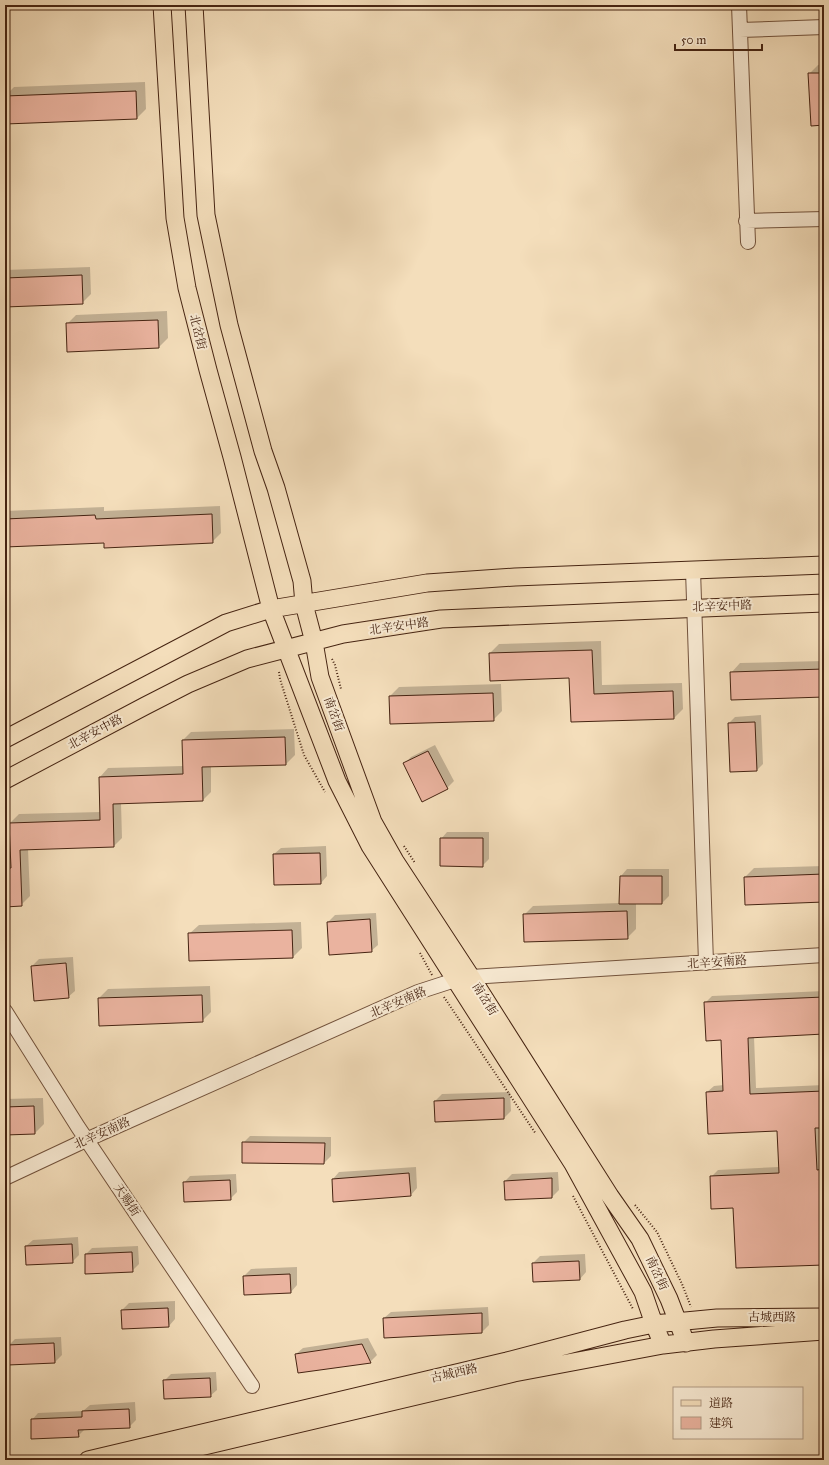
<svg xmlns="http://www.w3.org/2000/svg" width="829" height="1465" font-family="'IM FELL Great Primer','Noto Serif SC',serif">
  <rect width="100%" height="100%" fill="#f4debb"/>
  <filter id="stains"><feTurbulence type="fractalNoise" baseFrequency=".005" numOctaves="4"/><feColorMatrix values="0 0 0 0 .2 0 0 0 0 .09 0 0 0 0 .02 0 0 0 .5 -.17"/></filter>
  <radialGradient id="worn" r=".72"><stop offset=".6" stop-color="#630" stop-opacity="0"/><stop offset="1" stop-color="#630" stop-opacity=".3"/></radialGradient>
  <path fill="#0003" d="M824,64V124L809,74L818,65Z
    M145,82L146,109L137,118L6,123L5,96L14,87Z
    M90,267L91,294L82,303L5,306V270Z
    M167,311L168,338L159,347L67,324L76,315Z
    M220,506L221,533L212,542H105L5,546V511L104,507V511Z
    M601,641L602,685L682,683L683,709L674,718L572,721L570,677L490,653L499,644Z
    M824,661V696L731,673L740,663Z
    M501,684L502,711L493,720L390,696L399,687Z
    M761,715L763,764L757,770L729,723L735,717Z
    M294,729L295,755L286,764L211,766V792L203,800L121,803L122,838L114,846L28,849L30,896L21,905L5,906V860H12L10,823L19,814L101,812L100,777L108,768L183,766V740L191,732Z
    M435,745L454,781L447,788L404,764L411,757Z
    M447,832H489V859L482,866L441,839Z
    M326,846L327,876L321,883L274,854L281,848Z
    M824,866V901L745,877L754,868Z
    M627,869H669V896L662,903H636V929L627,938L524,915L533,906L620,903L621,876Z
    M376,913L378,945L371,951L328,922L335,915Z
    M301,922L302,948L293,957L189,934L199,925Z
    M73,957L75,991L68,997L32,966L39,959Z
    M210,986L211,1012L202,1021L99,998L108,989Z
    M824,991V1033L754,1037L756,1088L824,1085V1127H821L823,1163H824V1264L734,1207L711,1177L718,1170L779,1167L778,1130L707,1092L714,1086L724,1085L722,1039L705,1003L712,996Z
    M510,1092L511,1111L504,1118L435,1101L442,1094Z
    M43,1098L44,1124L35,1133L5,1134V1099Z
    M250,1136L331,1137V1156L324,1163L243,1162V1143Z
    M416,1167L417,1188L411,1195L333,1179L339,1172Z
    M558,1172L559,1190L552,1197L505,1181L512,1174Z
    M236,1174L237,1192L230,1199L184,1183L190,1176Z
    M78,1237L79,1255L72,1262L26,1246L33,1240Z
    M138,1246L139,1264L132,1271L86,1254L92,1248Z
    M585,1254L586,1272L580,1279L533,1263L540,1256Z
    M297,1267V1285L291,1292L244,1276L251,1269Z
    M175,1301V1319L169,1326L122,1310L129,1303Z
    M488,1307L489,1325L482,1332L384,1318L391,1312Z
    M61,1337L62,1355L55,1362L8,1346L15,1339Z
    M368,1338L377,1355L370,1362L296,1354L303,1348Z
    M216,1372L217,1390L210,1396L164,1381L171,1374Z
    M135,1402L136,1420L129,1427L85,1429L78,1436L32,1420L38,1413L83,1411L90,1405Z"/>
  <path fill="#eab39f" stroke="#462412" d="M808,73H824V125L811,126Z
    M136,91L137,119L5,124V96Z
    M82,275L83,304L5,307V278Z
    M158,320L159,348L67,352L66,323Z
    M212,514L213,543L104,548V543L5,547V519L95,515L96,519Z
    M592,650L594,694L673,691L674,719L571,722L569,678L490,681L489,653Z
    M824,669V697L731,700L730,672Z
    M493,693L494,721L390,724L389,696Z
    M755,722L757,771L730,772L728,723Z
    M285,737L286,765L202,767L203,801L113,804L114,847L20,850L22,906L5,907V868H11L9,823L100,820L99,777L183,774L182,740Z
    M428,751L448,789L422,802L403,763Z
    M440,838H483V867L440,866Z
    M320,853L321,884L274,885L273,854Z
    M824,874V902L745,905L744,877Z
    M620,876H662V904H619Z
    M627,911L628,939L524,942L523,914Z
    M370,919L372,952L329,955L327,922Z
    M292,930L293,958L189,961L188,933Z
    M66,963L69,998L34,1001L31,966Z
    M202,995L203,1022L99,1026L98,998Z
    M824,997V1034L748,1038L750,1094L824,1091V1128H815L817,1170L824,1169V1265L736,1268L733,1208L711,1209L710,1176L779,1173L777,1131L708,1134L706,1092L723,1091L721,1040L706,1041L704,1002Z
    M504,1098V1119L435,1122L434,1101Z
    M34,1106L35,1134L5,1135V1107Z
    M242,1142L325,1143L324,1164L242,1163Z
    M409,1173L411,1196L333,1202L332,1179Z
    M552,1178V1198L505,1200L504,1181Z
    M230,1180L231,1200L184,1202L183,1182Z
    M72,1244L73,1263L26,1265L25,1246Z
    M132,1252L133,1272L85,1274V1254Z
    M579,1261L580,1280L533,1282L532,1263Z
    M290,1274L291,1293L244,1295L243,1276Z
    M168,1308L169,1327L122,1329L121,1310Z
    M482,1313V1333L384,1338L383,1318Z
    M54,1343L55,1363L8,1365L7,1345Z
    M362,1344L371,1363L298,1373L295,1354Z
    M210,1378L211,1397L164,1399L163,1380Z
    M129,1409L130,1428L78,1430L79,1437L31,1439V1419L82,1417V1411Z"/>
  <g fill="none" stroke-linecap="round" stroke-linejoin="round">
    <defs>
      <path id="minor" d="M739,5L748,242
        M740,30L824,27
        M746,221L824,219
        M693,570L706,963
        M5,1011L78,1127L252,1386
        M5,1178L86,1140L418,992L455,980L471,977L824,955"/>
      <path id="major" d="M162,5L175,218L187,288L208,370L232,457L271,609L337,781L370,846L573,1164L643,1292L654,1324L663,1345
        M194,5L206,215L229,325L263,451L276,488L302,581L304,604L314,642L320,677L373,822L395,861L471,977L610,1196L640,1239L669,1299L686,1343
        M5,739L226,623L271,609L427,583L515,577L824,565
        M5,780L145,706L188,684L247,659L343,634L441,619L824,603
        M88,1460L507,1361L625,1330L654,1324L717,1318L824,1317
        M145,1460L514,1373L663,1345L714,1339L824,1331"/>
    </defs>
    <use href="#minor" stroke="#72523c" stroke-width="16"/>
    <use href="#major" stroke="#462412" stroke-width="19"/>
    <path stroke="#462412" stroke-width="2" stroke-dasharray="1 2" stroke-linecap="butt" d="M332,659L335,665L341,689
      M279,672L280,679L304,755L325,792
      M404,846L415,863
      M420,953L432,975
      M444,997L536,1134
      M573,1196L633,1309
      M635,1205L657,1232L682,1284L691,1307"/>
    <use href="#minor" stroke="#f8ead3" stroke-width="14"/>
    <use href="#major" stroke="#f4debb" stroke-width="17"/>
  </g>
  <g text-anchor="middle" stroke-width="4" stroke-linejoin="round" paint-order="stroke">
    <g font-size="12" fill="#462412" stroke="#f8ead3">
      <text transform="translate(198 332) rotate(76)" y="4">北岔街</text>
      <text transform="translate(722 606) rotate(-2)" y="4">北辛安中路</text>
      <text transform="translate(399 626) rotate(-8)" y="4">北辛安中路</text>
      <text transform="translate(334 714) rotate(70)" y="4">南岔街</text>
      <text transform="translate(95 732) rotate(-28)" y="4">北辛安中路</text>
      <text transform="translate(717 962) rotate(-4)" y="4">北辛安南路</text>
      <text transform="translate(485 999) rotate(58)" y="4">南岔街</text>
      <text transform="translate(398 1002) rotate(-23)" y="4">北辛安南路</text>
      <text transform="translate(102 1133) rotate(-24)" y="4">北辛安南路</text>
      <text transform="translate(127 1200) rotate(56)" y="4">天赐街</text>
      <text transform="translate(657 1273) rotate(65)" y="4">南岔街</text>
      <text x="772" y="1321">古城西路</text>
      <text transform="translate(454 1373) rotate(-13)" y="4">古城西路</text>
    </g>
  </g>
  <rect width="829" height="1465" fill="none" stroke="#f4debb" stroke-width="20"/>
  <rect x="6" y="6" width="817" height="1453" fill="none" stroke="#462412" stroke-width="2"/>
  <rect x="10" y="10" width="809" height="1445" fill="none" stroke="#462412"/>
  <rect x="673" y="1387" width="130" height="52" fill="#f8ead3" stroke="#b19b86"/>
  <rect x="681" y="1400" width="20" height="6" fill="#f4debb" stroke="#b19b86"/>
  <text x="709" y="1407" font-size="12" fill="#462412">道路</text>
  <rect x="681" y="1417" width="20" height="12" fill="#eab39f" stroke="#b19b86"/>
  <text x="709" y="1427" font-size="12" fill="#462412">建筑</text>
  <path d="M675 44v6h87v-6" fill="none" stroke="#462412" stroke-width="2"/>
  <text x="681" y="44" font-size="12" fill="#462412" stroke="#f8ead3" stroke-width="3" paint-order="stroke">50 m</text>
  <rect width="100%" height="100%" filter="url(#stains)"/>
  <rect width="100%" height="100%" fill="url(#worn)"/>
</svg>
